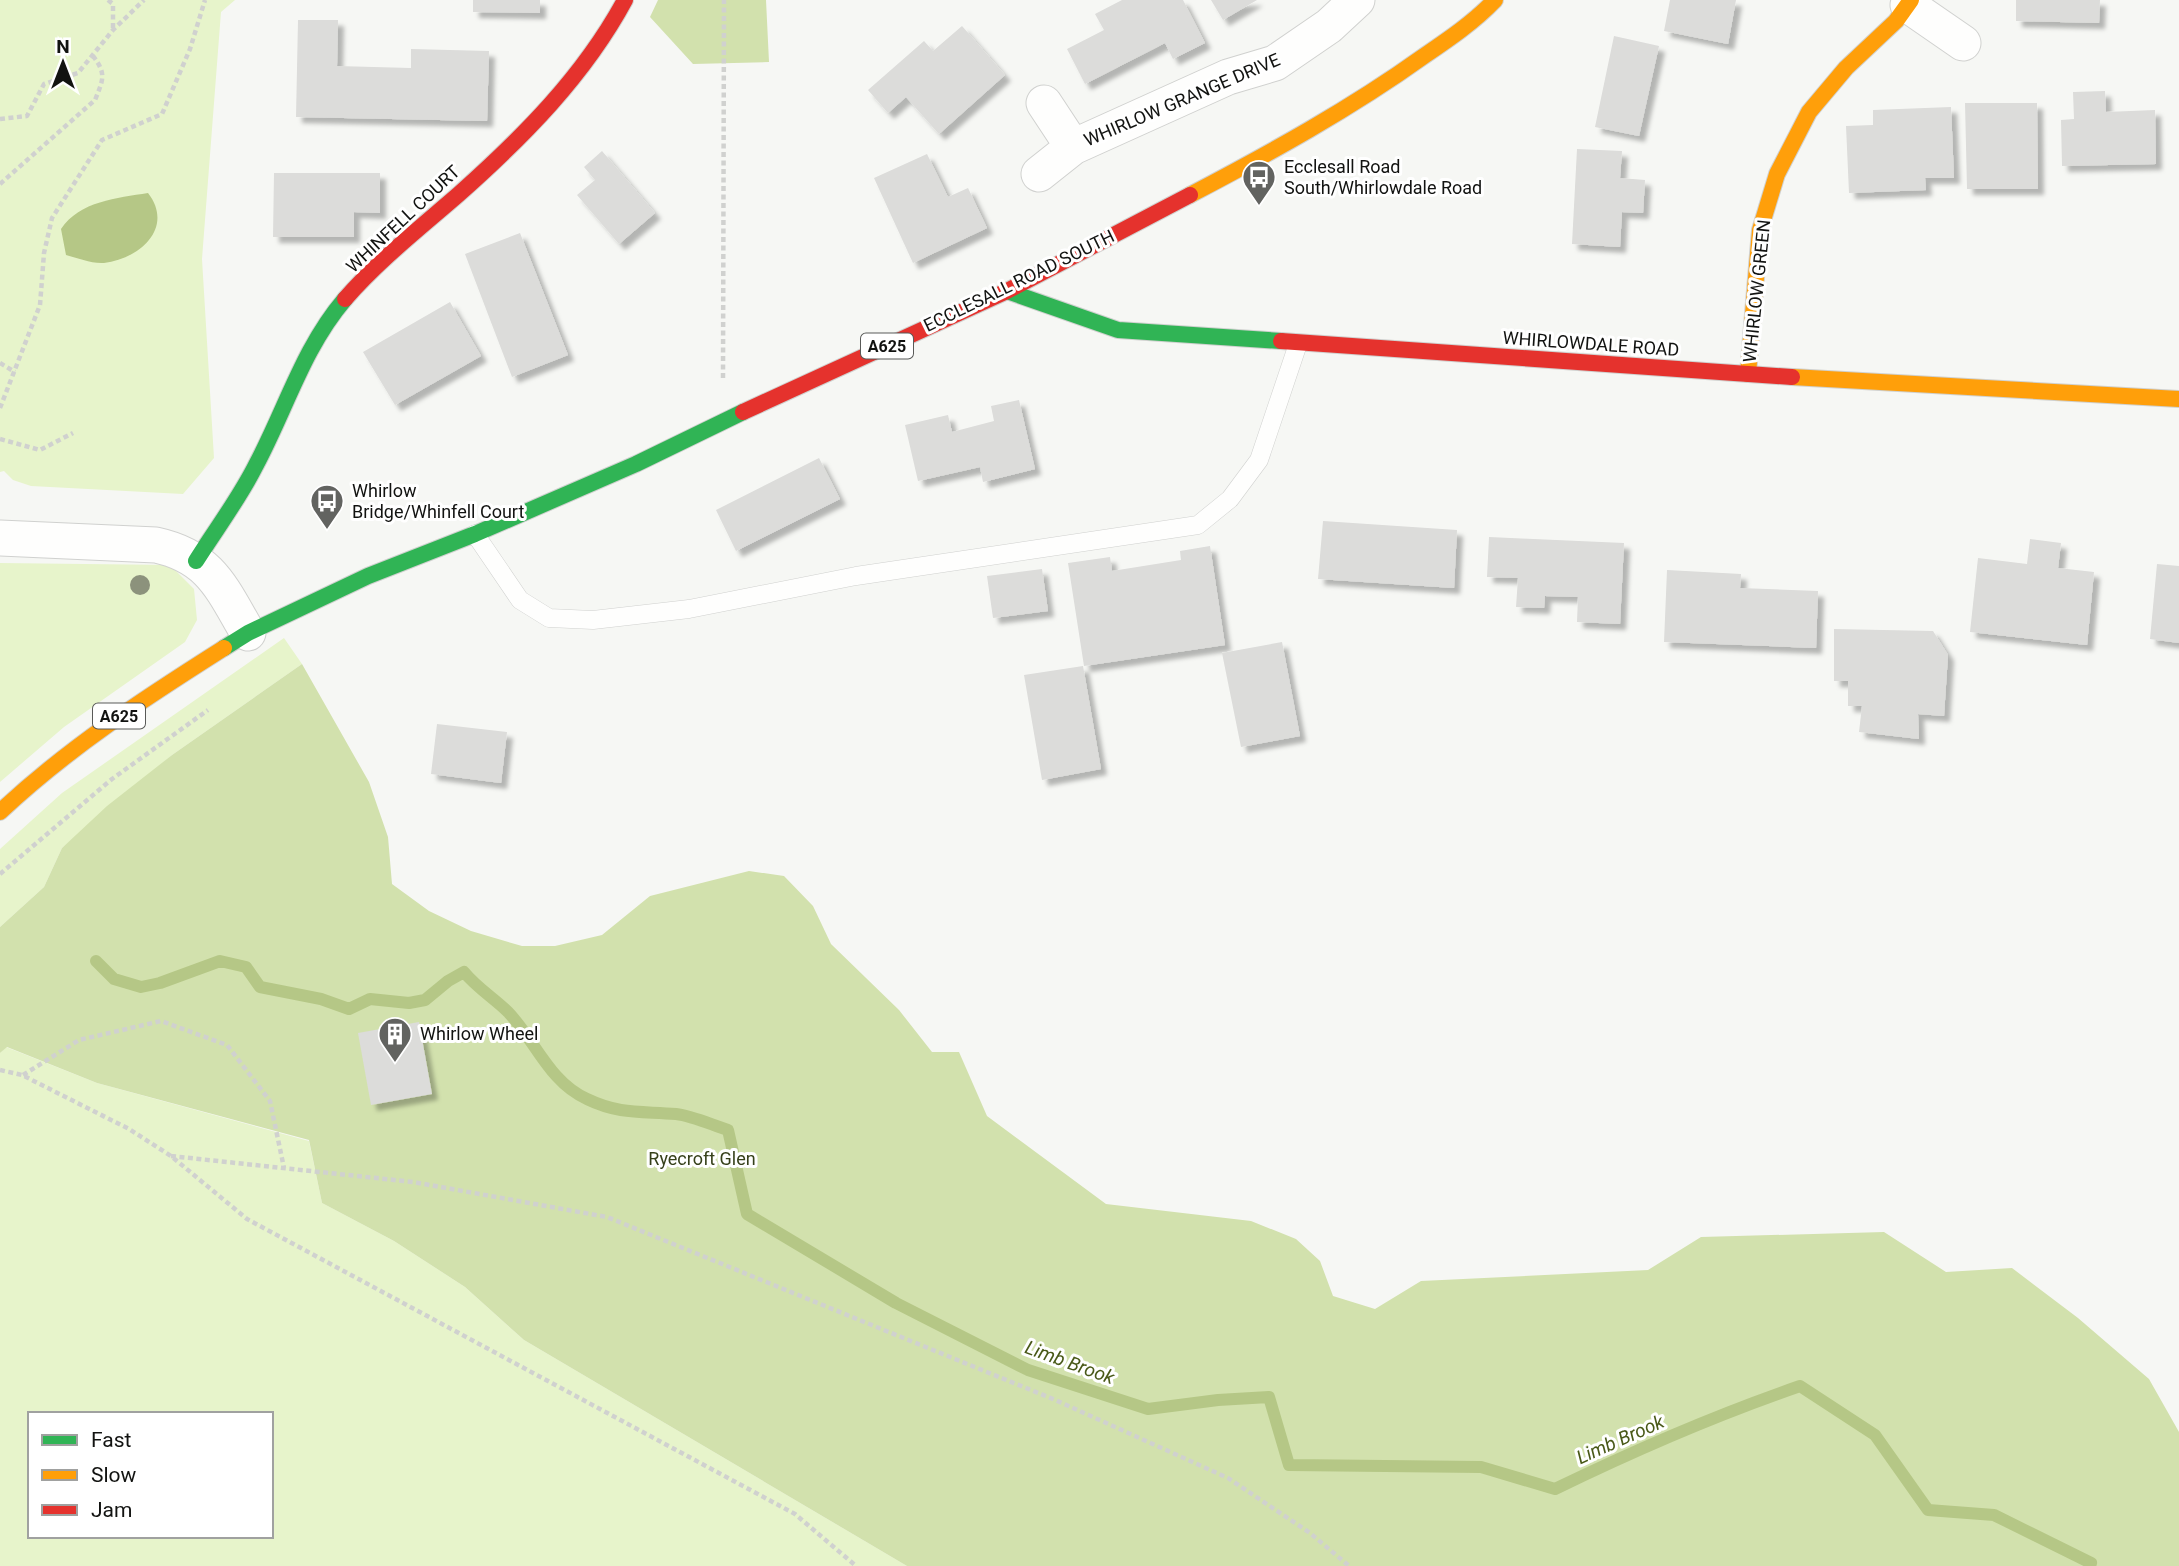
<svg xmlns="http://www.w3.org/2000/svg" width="2179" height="1566" font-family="Roboto,sans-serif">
  <defs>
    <filter id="shadow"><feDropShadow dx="6" dy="6" stdDeviation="2" flood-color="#0004"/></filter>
  </defs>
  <rect width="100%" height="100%" fill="#f6f7f4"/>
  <path fill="#e7f4cb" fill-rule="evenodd" d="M0,0H235L221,12L202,259L214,458L183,494L31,486L13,480L4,471L0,472Z
    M0,563L170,565L194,589L197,620L185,642L64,727L0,782Z
    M284,638L302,664L172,755L62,848L44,887L0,927V849L62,793Z
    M6,1047L97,1083L309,1141L322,1203L394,1241L465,1287L524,1340L907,1566H0V1053ZM30,1414H271V1536H30Z"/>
  <path fill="#d2e1ad" d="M658,0H766L769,62L693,64L650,17Z
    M302,664L369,782L388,837L392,884L429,911L471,931L522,946H555L602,935L650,896L749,871L784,876L813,906L831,944L899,1010L932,1052H959L987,1116L1106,1204L1251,1221L1296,1239L1320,1261L1333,1296L1375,1309L1421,1281L1648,1270L1701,1237L1884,1232L1946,1272L2012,1268L2078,1318L2149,1379L2179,1432V1566H907L524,1340L465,1287L394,1241L322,1203L309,1140L97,1083L7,1047L0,1053V927L44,887L62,848L107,806L172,755Z"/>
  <path fill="#b5c786" d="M148,193C175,228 139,259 104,263C92,264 78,258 66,255L61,229C80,201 117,198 148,193Z"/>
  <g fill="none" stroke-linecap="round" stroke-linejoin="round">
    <path stroke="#b5c786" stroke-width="12" d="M96,961L114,979L141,987L160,983L220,961L246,967L260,987L321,999L349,1009L370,999L409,1003L425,1000L448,981L464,972C477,988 494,998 508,1012C535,1040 549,1082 587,1099C620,1115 643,1111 676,1114C693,1116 712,1125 728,1130L747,1214L896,1303L1028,1370L1148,1409L1218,1400L1269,1397L1289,1465L1481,1467L1555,1489C1635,1450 1716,1415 1800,1386L1875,1435L1928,1510L1994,1515L2091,1563L2090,1566"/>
  </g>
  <path fill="#dcdcda" filter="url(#shadow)" d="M473,0H540V13L473,12Z
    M1122,0H1183L1205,43L1173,59L1165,43L1085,84L1067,49L1104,30L1095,14Z
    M1211,0H1257L1223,20Z
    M1670,0H1736L1728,44L1664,31Z
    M2016,0H2100L2099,23L2016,21Z
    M298,20H338L337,66L411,68V49L489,51L487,121L296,117Z
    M962,26L1005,75L939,134L906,97L888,113L868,90L924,41L933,51Z
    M1614,36L1659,46L1639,136L1595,127Z
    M2105,91L2106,112L2155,110L2156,164L2062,166L2061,120L2074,119L2073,92Z
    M1965,103H2037L2038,189H1967Z
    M1951,107L1954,178H1925L1926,190L1849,193L1846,126L1873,125V110Z
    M1577,149L1622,151L1620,178L1645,180L1643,213L1622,212L1620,247L1572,244Z
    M602,151L655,213L619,244L577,195L595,180L584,167Z
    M927,154L948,197L968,188L987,228L913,263L874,178Z
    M274,173H380V213L354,212V237H273Z
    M520,233L568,355L512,377L465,254Z
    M450,302L481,356L395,405L363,352Z
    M1019,400L1035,469L983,482L980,467L918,481L905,425L948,415L952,432L994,421L991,406Z
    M819,458L840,499L736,551L716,510Z
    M1323,521L1457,530L1454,588L1318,579Z
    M1489,537L1624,543L1620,624L1577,622L1578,597L1545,596L1544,608L1516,607L1518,578L1487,577Z
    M2030,539L2061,543L2058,568L2094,572L2087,645L1970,632L1978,558L2027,564Z
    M1210,546L1225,645L1084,666L1068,563L1110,557L1112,571L1181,560L1180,551Z
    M2157,564L2179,566V643L2150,639Z
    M1042,569L1048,611L993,618L987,576Z
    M1667,570L1741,574L1740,588L1818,591L1816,648L1664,642Z
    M1834,629L1933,631L1948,655L1944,716L1918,714L1919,739L1859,732L1862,706H1848V681H1834Z
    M1282,642L1300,736L1241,747L1222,653Z
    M1083,666L1101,769L1042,780L1024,675Z
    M437,724L507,732L501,783L431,774Z
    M419,1022L432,1094L371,1105L358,1033Z"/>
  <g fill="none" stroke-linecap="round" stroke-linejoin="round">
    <defs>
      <path id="lane" d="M475,534L520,600L549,618L593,620L689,609L856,576L1198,525L1230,499L1259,460L1298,344"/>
      <path id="street" d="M1908,5L1963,43
        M1044,103L1073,147
        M1039,174L1073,147L1228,77L1275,63L1329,26L1357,0
        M0,538L156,545C211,557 222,589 248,633"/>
      <path id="fast" d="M1007,291L1118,330L1281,341
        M196,561C216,529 239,499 256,465C286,409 303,348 345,299
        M224,648L248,633L368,576L475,534L636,464L743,412"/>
      <path id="slow" d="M1190,195C1270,153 1350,109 1424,56C1449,39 1474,22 1495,0
        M1748,374L1760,230L1777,174L1809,112L1846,68L1896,21L1911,0
        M1792,377L2179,399
        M0,812C68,748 145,698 224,648"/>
      <path id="jam" d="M345,299C379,260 420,228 459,194C523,137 584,76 625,0
        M1281,341L1792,377
        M743,412L1007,291L1190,195"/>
    </defs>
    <use href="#lane" stroke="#d0d1cf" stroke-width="19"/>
    <use href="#street" stroke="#d0d1cf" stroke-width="37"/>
    <use href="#fast" stroke="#d0d1cf" stroke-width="18"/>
    <use href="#slow" stroke="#d0d1cf" stroke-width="18"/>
    <use href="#jam" stroke="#d0d1cf" stroke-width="18"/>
    <path stroke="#d0d1cf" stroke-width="4.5" stroke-dasharray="5 3.5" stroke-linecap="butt" d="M108,0L113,4V29
      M0,119L27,116L44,84L78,73L113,30L144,0
      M0,184L95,100C103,80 107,74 93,56
      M0,363L15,372
      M723,378L724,0
      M0,408L40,305L44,253L52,218L102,140L162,114L190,49L205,0
      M0,439L40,450L73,433
      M0,874L112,779L208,710
      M0,1070L22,1075L129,1129L171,1156L247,1219L795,1514L856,1566
      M23,1075L79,1040L161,1021L227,1045L270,1101L284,1168
      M171,1156L413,1182L607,1217L1053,1399L1228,1478L1310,1533L1349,1566"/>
    <use href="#lane" stroke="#fefefd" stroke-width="18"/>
    <use href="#street" stroke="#fefefd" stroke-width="35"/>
    <use href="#fast" stroke="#30b455" stroke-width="16"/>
    <use href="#slow" stroke="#ff9f0a" stroke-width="16"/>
    <use href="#jam" stroke="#e5322d" stroke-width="16"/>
  </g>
  <circle fill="#8c927c" cx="140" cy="585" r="10"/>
  <defs>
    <symbol id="bus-pin" viewBox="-11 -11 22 30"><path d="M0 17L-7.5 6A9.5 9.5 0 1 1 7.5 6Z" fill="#626360" stroke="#fff"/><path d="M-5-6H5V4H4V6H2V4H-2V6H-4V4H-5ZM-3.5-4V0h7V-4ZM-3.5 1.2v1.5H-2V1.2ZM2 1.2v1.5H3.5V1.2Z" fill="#fff"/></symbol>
    <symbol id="building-pin" viewBox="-11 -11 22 30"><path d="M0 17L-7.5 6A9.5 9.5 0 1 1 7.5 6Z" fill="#626360" stroke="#fff"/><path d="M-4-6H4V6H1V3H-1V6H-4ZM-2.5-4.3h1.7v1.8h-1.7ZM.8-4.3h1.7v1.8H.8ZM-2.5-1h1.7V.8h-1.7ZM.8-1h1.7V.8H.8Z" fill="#fff"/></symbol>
  </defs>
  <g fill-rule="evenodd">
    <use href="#bus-pin" x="1240" y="158" width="38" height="52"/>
    <use href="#bus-pin" x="308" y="482" width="38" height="52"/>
    <use href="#building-pin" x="376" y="1015" width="38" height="52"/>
  </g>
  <g text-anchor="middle" stroke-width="6" stroke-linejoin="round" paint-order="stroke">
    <g fill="#fff" stroke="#595a58" stroke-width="2">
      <rect x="861" y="333.5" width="52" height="25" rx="5"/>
      <rect x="93" y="703.5" width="52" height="25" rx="5"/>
    </g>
    <g font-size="16" font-weight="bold" fill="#121311">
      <text x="887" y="352">A625</text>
      <text x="119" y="722">A625</text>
    </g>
    <g font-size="18" fill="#121311" stroke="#fff">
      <text transform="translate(1182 100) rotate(-23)" y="6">WHIRLOW GRANGE DRIVE</text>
      <text transform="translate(403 219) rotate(-43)" y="6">WHINFELL COURT</text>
      <text transform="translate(1019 281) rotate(-26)" y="6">ECCLESALL ROAD SOUTH</text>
      <text transform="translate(1757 291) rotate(-84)" y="6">WHIRLOW GREEN</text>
      <text transform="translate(1591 344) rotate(4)" y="6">WHIRLOWDALE ROAD</text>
    </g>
    <g font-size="18" fill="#121311" stroke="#fff" text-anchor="start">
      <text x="1284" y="173">Ecclesall Road<tspan x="1284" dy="21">South/Whirlowdale Road</tspan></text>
      <text x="352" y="497">Whirlow<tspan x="352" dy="21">Bridge/Whinfell Court</tspan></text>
      <text x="420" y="1040">Whirlow Wheel</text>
    </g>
    <g font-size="18" fill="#36401a" stroke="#fff">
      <text x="702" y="1165">Ryecroft Glen</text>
    </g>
    <g font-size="19" font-style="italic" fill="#495918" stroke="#fff">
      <text transform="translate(1070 1362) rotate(20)" y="7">Limb Brook</text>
      <text transform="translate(1620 1439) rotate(-24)" y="7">Limb Brook</text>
    </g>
  </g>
  <rect x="28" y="1412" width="245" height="126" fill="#ffffff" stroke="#a0a1a0" stroke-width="2"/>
  <rect x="42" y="1435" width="35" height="10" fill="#30b455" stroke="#a0a1a0" stroke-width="2"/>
  <text x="91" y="1447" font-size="21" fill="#121311">Fast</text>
  <rect x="42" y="1470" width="35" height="10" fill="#ff9f0a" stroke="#a0a1a0" stroke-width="2"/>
  <text x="91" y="1482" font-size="21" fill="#121311">Slow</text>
  <rect x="42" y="1505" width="35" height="10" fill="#e5322d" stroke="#a0a1a0" stroke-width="2"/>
  <text x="91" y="1517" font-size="21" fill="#121311">Jam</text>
  <g transform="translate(63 63)" stroke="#ffffff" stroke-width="5" paint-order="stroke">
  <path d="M0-5L12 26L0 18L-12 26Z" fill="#121311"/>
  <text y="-10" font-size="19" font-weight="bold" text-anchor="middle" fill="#121311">N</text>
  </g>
</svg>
